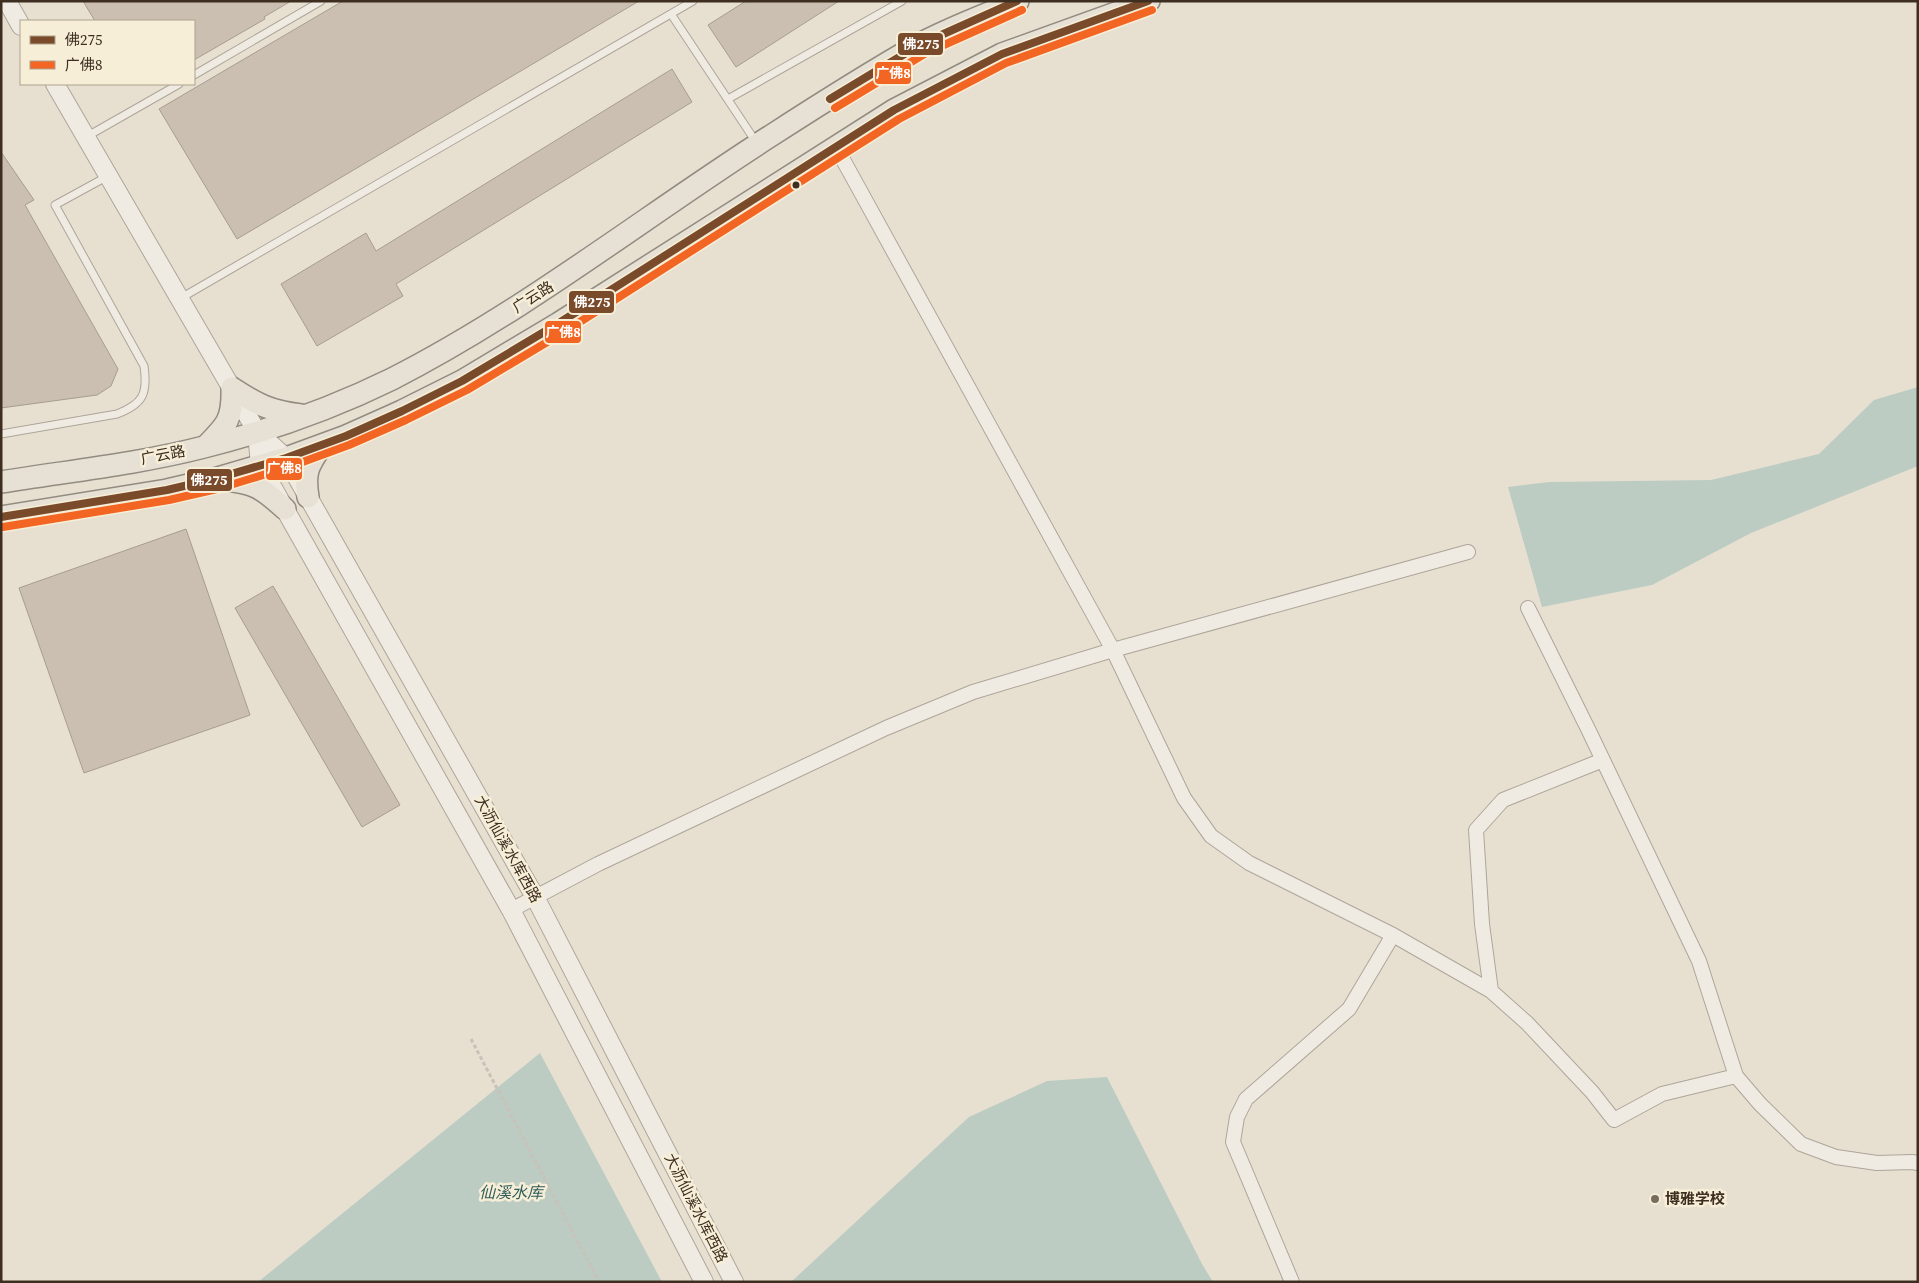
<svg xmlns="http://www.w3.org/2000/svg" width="1919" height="1283" font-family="'Source Serif 4','Noto Sans SC',serif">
  <rect width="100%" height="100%" fill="#e7e0d1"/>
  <path fill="#bcccc2" d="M1918,387V466L1751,533L1652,585L1542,607L1508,487L1549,482L1711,480L1819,454L1874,400Z
    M540,1053L662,1282H258Z
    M1107,1077L1202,1264L1213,1282H791L969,1117L1047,1081Z"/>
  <path fill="#cbbfb2" stroke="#a89c90" d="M83,1H291L264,17L265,19L194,60V21H95Z
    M343,1H639L237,239L159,109Z
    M746,1H839L736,67L708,25Z
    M672,69L692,102L396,284L403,296L317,346L281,284L366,233L376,251Z
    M1,152L34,200L25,205L118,369L111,386L97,395L1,408Z
    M186,529L250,715L84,773L19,588Z
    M273,586L400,805L362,827L235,608Z"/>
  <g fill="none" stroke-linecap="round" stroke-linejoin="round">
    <defs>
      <path id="service" d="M671,14L756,142
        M194,75L321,1
        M728,99L902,1
        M86,137L179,84
        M181,298L693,1
        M1,434L117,414C143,404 148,394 144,366L55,205L108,176"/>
      <path id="minor" d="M836,147L1113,650L1184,798L1211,836L1249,863L1393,935L1491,991L1527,1023L1592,1092L1614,1120L1662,1094L1736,1076
        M1528,608L1589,731L1699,961L1736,1076L1760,1104L1801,1144L1836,1157L1877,1163L1912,1162L1918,1163
        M511,910L598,864L886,728L973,692L1113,650L1468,552
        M1491,991L1482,924L1476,830L1503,800L1603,760
        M1292,1282L1233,1142L1237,1117L1246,1099L1349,1009L1393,935"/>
      <path id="tertiary" d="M7,1L21,26
        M55,84L257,432L260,465L511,910L704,1282
        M257,432L286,458L535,897L734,1282"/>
      <path id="primary" d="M232,388C258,405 270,411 301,415
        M206,446C227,425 233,419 232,388
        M222,480C254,482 262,488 285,509
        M1,482C69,471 138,464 204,447C268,431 333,408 392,379C527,310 645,216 772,135C820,104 869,73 918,45C949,28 985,15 1018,1
        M308,497C304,472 308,466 322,445
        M1,517L167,490L214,479L286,458L346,436L402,411L462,381L559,323L894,110L1002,54L1149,1"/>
    </defs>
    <use href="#service" stroke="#ada599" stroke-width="9"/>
    <use href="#minor" stroke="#ada599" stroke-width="16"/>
    <use href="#tertiary" stroke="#ada599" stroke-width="20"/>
    <use href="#primary" stroke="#928b80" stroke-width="24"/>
    <path stroke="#c8c2b9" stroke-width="3" stroke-dasharray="4 2.5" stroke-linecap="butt" d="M471,1039L599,1282"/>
    <use href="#service" stroke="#efebe3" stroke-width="7"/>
    <use href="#minor" stroke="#efebe3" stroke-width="14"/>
    <use href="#tertiary" stroke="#efebe3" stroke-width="18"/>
    <use href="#primary" stroke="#e6e1d4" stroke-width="21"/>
    <defs>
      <path id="bus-1" d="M830,99L921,44L1017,1
        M1,517L167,490L214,479L286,458L346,436L402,411L462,381L559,323L894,110L1002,54L1148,1"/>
      <path id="bus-2" d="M835,108L926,53L1022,10
        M3,527L169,500L217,489L289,467L349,445L406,420L467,390L564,332L899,119L1006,63L1152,10"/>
    </defs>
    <use href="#bus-1" stroke="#f7eed8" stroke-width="11"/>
    <use href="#bus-2" stroke="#f7eed8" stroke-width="11"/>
    <use href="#bus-1" stroke="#7a4b2a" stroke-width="8"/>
    <use href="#bus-2" stroke="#f26522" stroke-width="8"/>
  </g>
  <circle fill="#3d2e20" stroke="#f7eed8" stroke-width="2" cx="796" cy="185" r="4.5"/>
  <circle fill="#786c5e" stroke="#f7eed8" stroke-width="2" cx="1655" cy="1199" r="5"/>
  <g text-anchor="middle" stroke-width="5" stroke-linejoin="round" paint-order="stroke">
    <g font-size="15" fill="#3d2e20" stroke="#f7eed8">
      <text transform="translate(533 297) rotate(-32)" y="5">广云路</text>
      <text transform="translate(163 455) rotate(-11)" y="5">广云路</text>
      <text transform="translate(508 849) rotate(61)" y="5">大沥仙溪水库西路</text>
      <text transform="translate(696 1208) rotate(63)" y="5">大沥仙溪水库西路</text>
    </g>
    <g font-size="15" font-weight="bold" fill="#3d2e20" stroke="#f7eed8" text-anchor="start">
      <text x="1665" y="1204">博雅学校</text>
    </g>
    <g font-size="16" font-style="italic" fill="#2f5d5a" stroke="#f7eed8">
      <text x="511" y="1198">仙溪水库</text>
    </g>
  </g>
  <g stroke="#f7eed8" stroke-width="2">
    <rect x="897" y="32" width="47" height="24" rx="5" fill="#7a4b2a"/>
    <rect x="874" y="61" width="38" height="24" rx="5" fill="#f26522"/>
    <rect x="568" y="290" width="47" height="24" rx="5" fill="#7a4b2a"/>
    <rect x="544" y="320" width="38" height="24" rx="5" fill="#f26522"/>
    <rect x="265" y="457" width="38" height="24" rx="5" fill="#f26522"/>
    <rect x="186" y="468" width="47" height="24" rx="5" fill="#7a4b2a"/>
  </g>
  <g font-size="14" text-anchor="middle" font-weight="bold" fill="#fff">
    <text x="921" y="49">佛275</text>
    <text x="893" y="78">广佛8</text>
    <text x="592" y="307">佛275</text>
    <text x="563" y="337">广佛8</text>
    <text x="284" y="473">广佛8</text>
    <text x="209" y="485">佛275</text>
  </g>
  <rect width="1919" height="1283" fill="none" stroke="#3d2e20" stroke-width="5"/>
  <rect x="20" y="20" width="175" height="65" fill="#f7eed8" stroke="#ada18e"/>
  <rect x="30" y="36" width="25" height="8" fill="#7a4b2a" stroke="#ada18e"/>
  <text x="65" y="45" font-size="15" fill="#3d2e20">佛275</text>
  <rect x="30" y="61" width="25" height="8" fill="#f26522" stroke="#ada18e"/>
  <text x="65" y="70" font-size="15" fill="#3d2e20">广佛8</text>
</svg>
